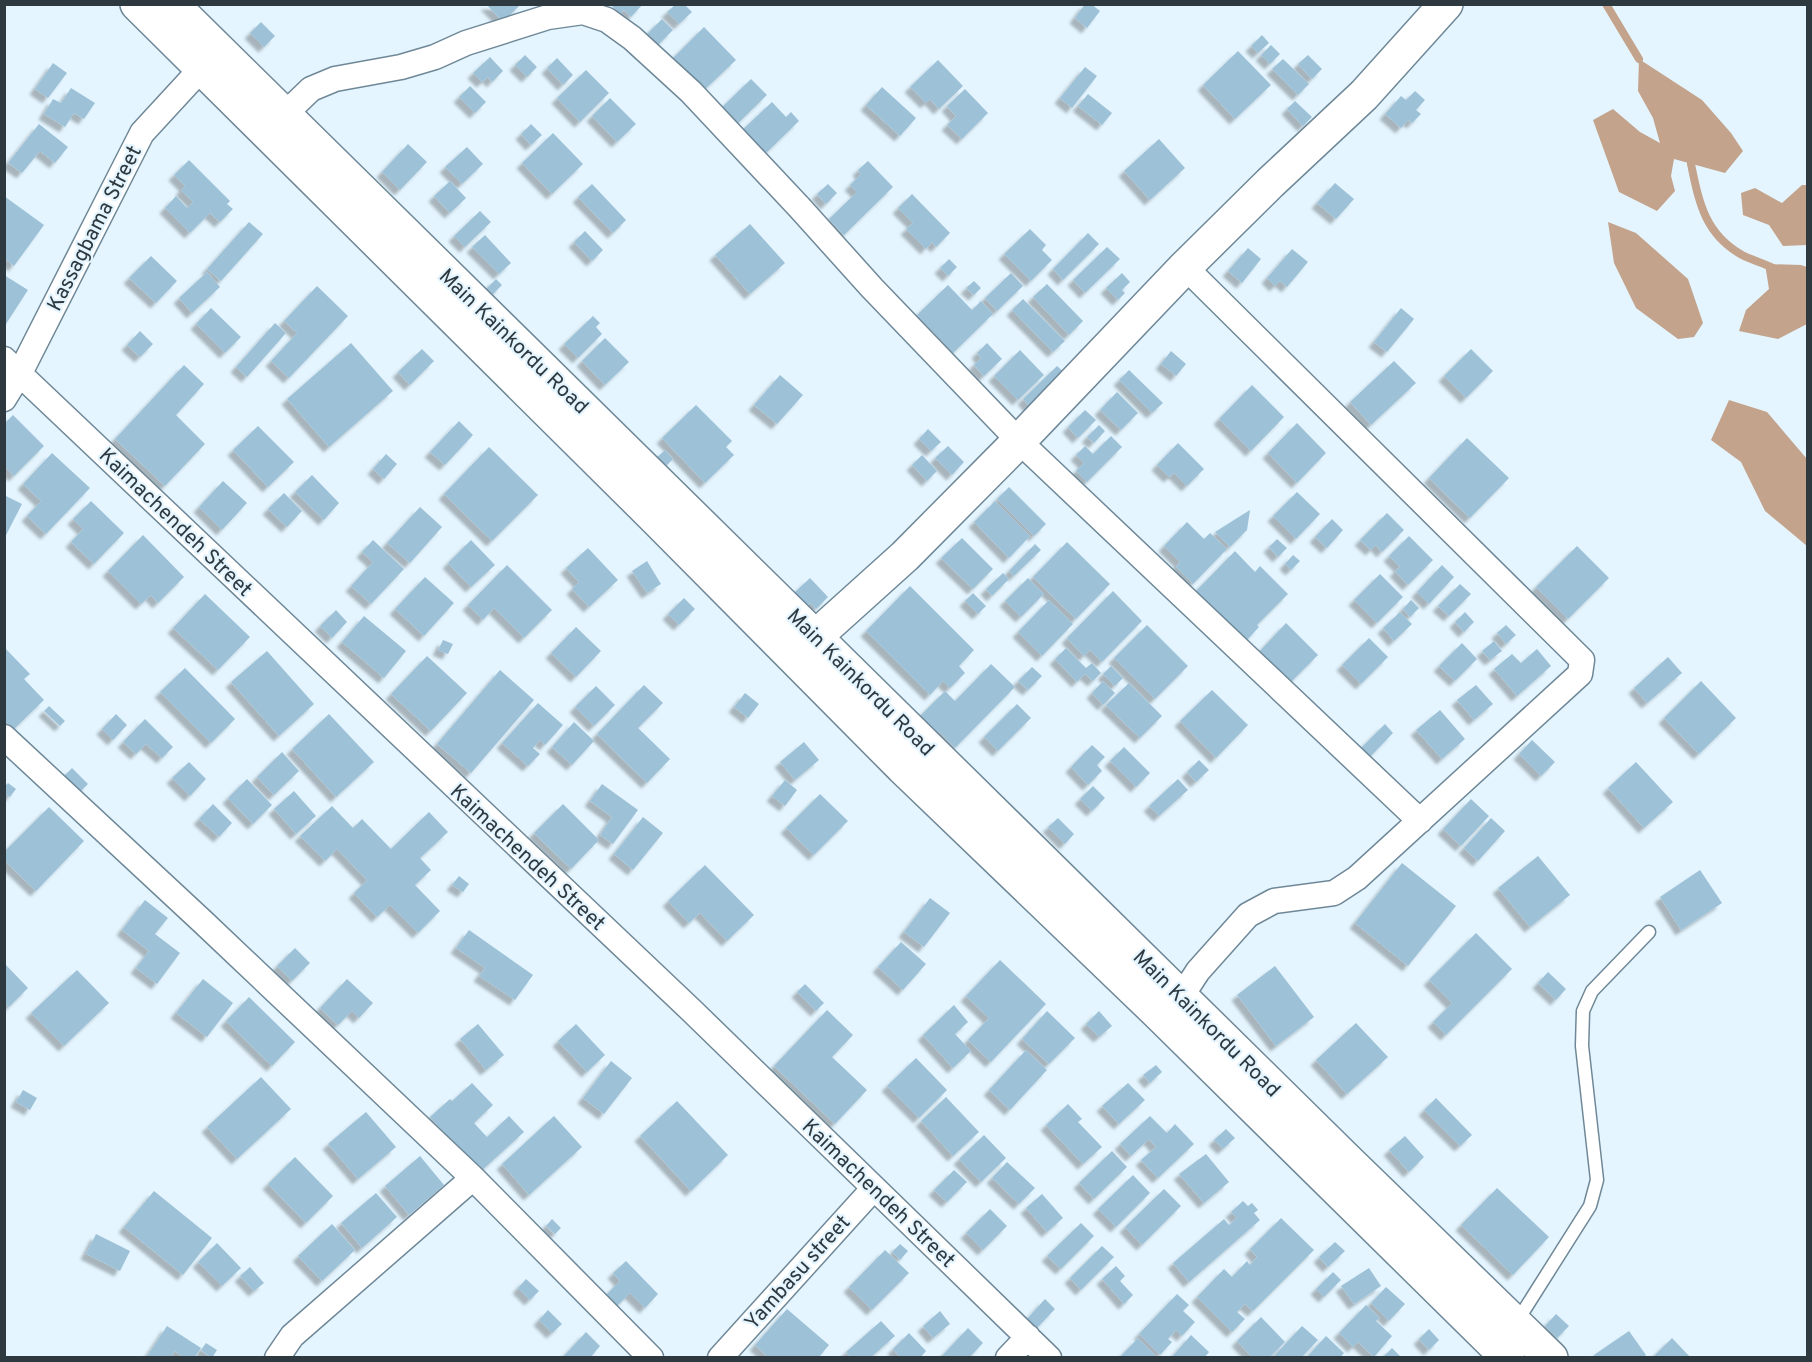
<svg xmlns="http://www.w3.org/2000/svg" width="1812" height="1362" font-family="Overpass,sans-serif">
  <defs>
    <filter id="shadow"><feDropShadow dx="-5.5" dy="5.5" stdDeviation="1.5" flood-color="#0004"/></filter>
  </defs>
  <rect width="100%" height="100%" fill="#e4f5ff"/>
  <path fill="#c3a38b" d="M1639,59L1702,100L1731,133L1743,151L1725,173L1674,159L1671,176L1675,191L1657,211L1619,192L1593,120L1613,109L1640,132L1660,143L1653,118L1638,91Z
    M1802,185H1807V245L1783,246L1769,225L1743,215L1741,193L1755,188L1782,203Z
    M1608,222L1636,233L1688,279L1703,323L1694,337L1678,339L1636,308L1614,263Z
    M1765,264L1801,265L1807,267V324L1778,339L1739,331L1746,310L1769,289Z
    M1729,400L1767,412L1807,459V546L1765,511L1741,462L1711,440Z"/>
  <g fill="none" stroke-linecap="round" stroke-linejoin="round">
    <path stroke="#c3a38b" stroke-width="8" d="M1606,4L1639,59
      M1691,164C1699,203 1705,234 1742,255C1752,260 1763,263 1773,268"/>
  </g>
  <path fill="#9dc1d7" filter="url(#shadow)" d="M486,4H521L503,22Z
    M610,4H643L631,17L624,10L620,14Z
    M1085,4H1091L1100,11L1087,28L1075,18Z
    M675,5H685L692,12L679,24L667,12Z
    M662,19L673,30L654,49L643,38Z
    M261,22L275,36L264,47L250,33Z
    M704,27L736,60L701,93L670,61Z
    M1262,35L1269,43L1258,53L1251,46Z
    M1271,45L1280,54L1270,64L1261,55Z
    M1238,51L1271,85L1235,119L1203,85Z
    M525,55L537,67L527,77L515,65Z
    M1308,55L1322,69L1312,79L1298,64Z
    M490,57L503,71L492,82L488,77L482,82L473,73Z
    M557,58L573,75L563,85L547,68Z
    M1283,59L1309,84L1298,95L1272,69Z
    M938,60L963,86L939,109L930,99L926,103L910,87Z
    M53,63L67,73L48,98L35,89Z
    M1085,67L1097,76L1072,108L1060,98Z
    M586,70L609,93L580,122L557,98Z
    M751,79L767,95L730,131L714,115Z
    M470,86L486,102L475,113L459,97Z
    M882,87L916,118L900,136L866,105Z
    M71,88L95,103L84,119L74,113L65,127L44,114L53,99L61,103Z
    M965,89L988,113L962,139L947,125L956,116L947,106Z
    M1415,91L1425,100L1416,110L1421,114L1412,123L1408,120L1401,128L1385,114L1401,96L1406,100Z
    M1088,94L1112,113L1102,125L1078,106Z
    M610,98L636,124L617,142L592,116Z
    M1295,101L1312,117L1303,126L1287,109Z
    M772,102L786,117L791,112L799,121L762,157L739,133Z
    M39,124L68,147L55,163L40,151L22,173L8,163Z
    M531,124L542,135L531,145L521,134Z
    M553,133L583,164L552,194L522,163Z
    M1159,139L1185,168L1150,200L1124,171Z
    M408,144L427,162L400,190L382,172Z
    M467,147L483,164L462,184L445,167Z
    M189,160L230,201L227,204L233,209L220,222L210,213L190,233L165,208L176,196L187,208L193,202L181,190L185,186L174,175Z
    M868,161L893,187L844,235L829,219L857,192L850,185L861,174L858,170Z
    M450,181L466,198L450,213L434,196Z
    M1335,183L1354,199L1336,219L1317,203Z
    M592,184L626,220L613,233L578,197Z
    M828,184L837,193L826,204L817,194Z
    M912,194L950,233L936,247L932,242L926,249L906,229L913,223L898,208Z
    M4,196L44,225L14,266L4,258Z
    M480,211L491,222L465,247L454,236Z
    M249,222L263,234L221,281L207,269Z
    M750,224L785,263L750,294L715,255Z
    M1030,229L1046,245L1042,250L1052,260L1031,281L1004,254Z
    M585,231L603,250L592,261L574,242Z
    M1088,233L1099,244L1063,280L1053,269Z
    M485,235L511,263L499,274L472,247Z
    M1107,247L1120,259L1085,293L1073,280Z
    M1248,248L1261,259L1242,283L1228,271Z
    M1292,249L1308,262L1287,287L1280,281L1275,286L1267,278Z
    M151,256L177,281L156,303L129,278Z
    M949,259L957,267L948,276L940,268Z
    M207,272L220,287L192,313L179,298Z
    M1011,273L1023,286L997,311L985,298Z
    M1122,273L1130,282L1122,290L1125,293L1118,300L1106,288Z
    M4,275L28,290L4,327Z
    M496,279L502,285L491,296L485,290Z
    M974,281L981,288L974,295L966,288Z
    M1047,284L1083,321L1069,335L1033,297Z
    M948,285L972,310L981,301L993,314L953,353L917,315Z
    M317,286L348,316L289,378L271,361L297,333L284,321Z
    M1023,299L1065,341L1053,352L1012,310Z
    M211,308L241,337L225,353L196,324Z
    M1401,308L1414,319L1387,352L1374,342Z
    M593,316L600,323L596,327L602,334L578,358L564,344Z
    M275,323L286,333L247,377L236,367Z
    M140,331L153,344L140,357L127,345Z
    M605,338L629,362L605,385L582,361Z
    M351,343L393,391L329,447L287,399Z
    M987,343L1002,359L984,376L974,365L981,358L977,353Z
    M422,349L434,361L410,385L398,372Z
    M1471,349L1493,371L1466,398L1444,376Z
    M1020,350L1044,375L1018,400L994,376Z
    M1171,351L1186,364L1176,376L1161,364Z
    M1394,361L1416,383L1371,425L1350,402Z
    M184,365L204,384L176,415L205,444L165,486L115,439Z
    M1057,366L1067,375L1032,409L1023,399Z
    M1129,370L1163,403L1152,413L1119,380Z
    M780,375L803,395L777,424L754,405Z
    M1252,385L1284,417L1251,451L1219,419Z
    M1117,392L1138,413L1121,430L1100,410Z
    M696,405L732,441L726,447L734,455L705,483L662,438Z
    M1085,410L1096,420L1078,438L1068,427Z
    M13,415L44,446L14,476L4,466V424Z
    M459,421L473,435L445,465L430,452Z
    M1297,423L1326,453L1297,483L1268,453Z
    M1099,425L1105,431L1094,443L1087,437Z
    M258,426L294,462L268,487L233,450Z
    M928,429L941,442L931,451L919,439Z
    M1111,436L1122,447L1087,482L1076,471L1084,463L1076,455L1085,446L1093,454Z
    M1467,438L1509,478L1470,518L1429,478Z
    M1178,443L1204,469L1187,486L1174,473L1169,477L1157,465Z
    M948,446L964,462L952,475L935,458Z
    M489,447L538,495L492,541L444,494Z
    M665,450L673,459L664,468L655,459Z
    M52,453L90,488L46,534L27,516L41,501L23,484Z
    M386,454L397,464L384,479L373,469Z
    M922,455L937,471L927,481L912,465Z
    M312,475L339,503L324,520L295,492Z
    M223,481L247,503L222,530L199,507Z
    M1009,487L1046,524L1034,536L997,499Z
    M1297,492L1320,514L1296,539L1273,516Z
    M284,493L302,511L287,527L268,509Z
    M4,495L22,504L4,539Z
    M91,501L124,533L94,564L71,542L83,529L73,519Z
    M995,501L1030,536L1009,558L974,522Z
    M420,507L442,527L410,563L387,543Z
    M1250,510L1247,530L1230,547L1215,532Z
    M1387,513L1404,530L1382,552L1376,545L1371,550L1360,540Z
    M1332,519L1343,530L1327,548L1315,537Z
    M1187,522L1204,539L1210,533L1227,549L1193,584L1176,567L1180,562L1164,546Z
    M143,535L184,577L158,603L151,595L141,604L108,571Z
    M1409,536L1433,560L1408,585L1395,571L1400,567L1389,556Z
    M962,538L993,569L973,589L941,558Z
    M1277,539L1287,548L1278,557L1269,547Z
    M373,540L404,569L371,604L351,586L373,562L362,552Z
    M471,540L495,565L471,587L448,563Z
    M1067,542L1110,584L1076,619L1033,577Z
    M1035,544L1041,550L1014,576L1009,571Z
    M1577,546L1609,578L1568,619L1536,587Z
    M588,548L618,580L589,607L572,589L579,582L566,568Z
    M1235,551L1255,572L1260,566L1288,594L1257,625L1259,627L1246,641L1195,592Z
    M1293,555L1300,561L1291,570L1285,564Z
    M647,561L661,584L647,593L632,571Z
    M507,565L552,610L524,638L494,608L483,620L468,605Z
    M1442,565L1454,577L1429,604L1417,592Z
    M1003,573L1009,579L992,596L986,589Z
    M1380,574L1403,597L1377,623L1354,600Z
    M425,577L454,603L424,636L395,609Z
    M810,578L828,597L816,609L810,603L806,606L794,593Z
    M1028,578L1044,594L1021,617L1005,601Z
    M1460,584L1471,594L1449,616L1438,606Z
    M910,586L974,650L959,666L965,673L950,688L943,681L930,695L866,631Z
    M1113,591L1142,621L1102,662L1090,650L1084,656L1067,638Z
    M973,593L986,606L978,614L965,601Z
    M205,594L250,637L218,670L173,628Z
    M684,598L695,609L679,625L668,614Z
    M1049,600L1073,624L1042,656L1018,632Z
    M1411,600L1419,608L1410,617L1403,609Z
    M336,610L347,622L332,638L320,626Z
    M1400,612L1412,624L1394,641L1383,628Z
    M1465,612L1474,622L1464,632L1455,622Z
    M364,616L406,651L384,678L342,642Z
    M1286,623L1318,655L1287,686L1256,655Z
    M1147,625L1188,666L1155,699L1114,658Z
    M1506,625L1516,635L1506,644L1497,633Z
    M576,627L601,651L576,677L551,653Z
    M1369,638L1388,657L1361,684L1342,665Z
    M443,640L453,644L448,654L438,650Z
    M1494,641L1502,651L1490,660L1482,651Z
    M1462,643L1477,659L1455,681L1439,666Z
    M4,647L30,674L24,679L44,700L13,730L4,720Z
    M1066,648L1086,668L1092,663L1101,673L1093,681L1085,674L1077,682L1055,659Z
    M1537,649L1551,666L1517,696L1494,669L1512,654L1521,663Z
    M267,651L314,704L279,736L231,682Z
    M427,656L467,693L431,731L391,694Z
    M1668,657L1682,673L1647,703L1634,688Z
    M991,664L1015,687L955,748L940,732L937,735L919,717L945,691L955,701Z
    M1111,666L1123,678L1115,686L1103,674Z
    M1032,667L1042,676L1028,690L1018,681Z
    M185,668L235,719L211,743L160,692Z
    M500,670L534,700L471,773L437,744Z
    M1103,681L1115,693L1103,705L1092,693Z
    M1701,681L1736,718L1699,754L1664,718Z
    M1129,683L1162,716L1140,738L1106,705Z
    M644,685L663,703L638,728L670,759L647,783L597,734Z
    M1476,685L1493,704L1474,720L1457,700Z
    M596,686L615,705L594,726L575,707Z
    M1212,690L1248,725L1216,758L1180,721Z
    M745,693L759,704L748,718L734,707Z
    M538,703L563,725L545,745L540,740L533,748L540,754L528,766L502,743Z
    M1017,704L1031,718L998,751L984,737Z
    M49,706L65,721L60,726L44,711Z
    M1440,710L1465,739L1442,759L1416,730Z
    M116,714L127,725L113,740L102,729Z
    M329,714L374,762L336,797L292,749Z
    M145,719L173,747L162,758L146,744L136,754L123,742Z
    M574,722L594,741L572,765L552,747Z
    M1385,724L1393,733L1367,760L1358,751Z
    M1532,740L1555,762L1541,776L1519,754Z
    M804,742L819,760L795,780L780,762Z
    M1092,745L1105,757L1097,765L1102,771L1088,785L1071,767Z
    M1124,747L1150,773L1136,787L1110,761Z
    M282,752L299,771L274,795L257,777Z
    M1199,760L1209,770L1196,782L1187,772Z
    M189,762L206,779L190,796L172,778Z
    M1636,762L1673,802L1644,828L1608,788Z
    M72,768L88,784L78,794L62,778Z
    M247,779L272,805L253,824L228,798Z
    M1178,779L1188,790L1159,816L1149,806Z
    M785,780L797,790L785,806L772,796Z
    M8,783L16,789L10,797L4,793V787Z
    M602,784L638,810L613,844L600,835L612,817L590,801Z
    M1093,786L1105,798L1092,811L1080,799Z
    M294,791L316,816L296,834L274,809Z
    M820,794L848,821L814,855L786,828Z
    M1471,799L1489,816L1461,846L1443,829Z
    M213,804L232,823L219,837L199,819Z
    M563,804L599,840L571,869L534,833Z
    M332,806L353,828L362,819L391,849L429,812L448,832L420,858L431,870L415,885L440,911L418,933L390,905L377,917L354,893L367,880L337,849L325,861L300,836Z
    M49,807L84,841L36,891L4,860V852Z
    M643,817L663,833L633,870L614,854Z
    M1058,818L1074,834L1065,844L1048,827Z
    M1491,818L1505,831L1478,861L1464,848Z
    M1538,856L1570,895L1530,927L1498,888Z
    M1402,863L1456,906L1408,966L1355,923Z
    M705,865L754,915L727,941L700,913L689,923L668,901Z
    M1700,870L1722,903L1681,930L1660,897Z
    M459,876L469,884L463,892L452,885Z
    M930,898L950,913L924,947L904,932Z
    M145,900L168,918L155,934L180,953L157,984L136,968L149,951L122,930Z
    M469,930L533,975L515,1000L479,976L485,968L456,948Z
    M1476,933L1512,969L1446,1035L1433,1022L1452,1003L1429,980Z
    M901,942L926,964L903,990L878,967Z
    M295,948L310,963L292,981L277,966Z
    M1000,960L1046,1004L991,1062L968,1040L989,1018L966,996Z
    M4,963L28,988L9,1007L4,1002Z
    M1275,966L1314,1017L1276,1046L1237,995Z
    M77,970L109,1003L64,1046L31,1013Z
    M1548,972L1566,989L1556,1000L1538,983Z
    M203,979L233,1003L207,1037L176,1013Z
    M347,979L373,1003L359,1018L352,1011L338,1025L320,1008Z
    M805,984L824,1003L816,1011L797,992Z
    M249,997L295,1042L272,1066L226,1021Z
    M954,1005L968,1022L955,1034L971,1051L953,1068L923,1035Z
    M827,1010L853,1035L832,1057L867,1090L835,1124L774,1066Z
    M1047,1011L1075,1038L1049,1064L1022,1039Z
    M1099,1011L1112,1026L1099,1037L1086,1024Z
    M1356,1023L1388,1057L1347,1094L1316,1060Z
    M478,1024L504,1055L486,1070L460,1039Z
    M576,1024L605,1055L587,1072L558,1041Z
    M1026,1050L1047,1070L1010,1110L989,1090Z
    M916,1058L947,1090L919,1118L887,1086Z
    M611,1061L632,1078L604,1114L583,1098Z
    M1156,1065L1162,1072L1150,1083L1143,1075Z
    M261,1077L291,1109L237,1159L207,1127Z
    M472,1083L493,1105L474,1123L487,1137L509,1116L524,1132L480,1172L430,1117L450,1099L452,1101Z
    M1128,1083L1145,1100L1119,1124L1102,1106Z
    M23,1090L37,1098L30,1110L16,1102Z
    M946,1097L979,1132L953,1156L921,1121Z
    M1436,1098L1472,1135L1460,1146L1424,1110Z
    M677,1101L728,1155L691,1191L640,1136Z
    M1068,1104L1082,1119L1078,1122L1102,1147L1083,1164L1046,1125Z
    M366,1112L396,1147L358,1179L328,1144Z
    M554,1116L582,1147L529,1195L502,1164Z
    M1150,1116L1167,1133L1175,1124L1194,1144L1158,1178L1141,1160L1156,1147L1149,1139L1131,1156L1120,1144Z
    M1226,1129L1235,1138L1223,1149L1214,1140Z
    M984,1135L1006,1158L981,1182L959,1159Z
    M1405,1136L1424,1157L1409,1172L1389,1150Z
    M1112,1151L1127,1167L1094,1199L1079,1183Z
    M1206,1154L1229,1182L1204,1203L1179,1174Z
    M420,1156L444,1185L409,1215L385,1186Z
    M295,1157L333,1196L306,1223L268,1184Z
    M1007,1162L1035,1188L1019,1204L992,1178Z
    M954,1170L967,1182L947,1202L934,1190Z
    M1133,1175L1150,1193L1116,1227L1098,1209Z
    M1497,1188L1549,1237L1513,1275L1461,1225Z
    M1164,1189L1181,1206L1142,1245L1125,1227Z
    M154,1191L212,1238L183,1275L124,1227Z
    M376,1193L397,1217L362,1248L341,1223Z
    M1042,1194L1063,1218L1047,1232L1026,1208Z
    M1243,1201L1248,1206L1252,1203L1258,1210L1254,1213L1260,1220L1189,1282L1173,1263L1224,1219L1229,1225L1237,1218L1231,1212Z
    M990,1209L1007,1226L983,1250L966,1233Z
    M1281,1218L1314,1250L1253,1311L1245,1304L1237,1312L1245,1319L1232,1332L1197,1297L1224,1269L1232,1277L1247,1261L1250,1265L1257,1257L1250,1249Z
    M552,1219L561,1228L555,1234L546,1226Z
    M1081,1223L1094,1236L1061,1269L1047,1256Z
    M332,1224L355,1250L322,1281L298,1256Z
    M96,1234L130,1251L120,1271L86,1254Z
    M1335,1242L1345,1251L1328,1267L1319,1257Z
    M217,1243L241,1268L222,1286L198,1262Z
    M900,1244L908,1251L900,1260L892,1252Z
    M1102,1246L1114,1257L1081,1290L1070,1278Z
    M885,1250L909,1273L872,1310L849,1287Z
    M626,1261L658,1294L645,1308L630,1293L613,1310L602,1299L620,1281L613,1273Z
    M1116,1266L1125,1276L1120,1281L1133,1295L1124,1304L1102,1279Z
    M250,1267L264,1283L254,1291L240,1276Z
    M1369,1268L1381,1286L1354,1304L1341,1286Z
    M1333,1272L1341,1280L1324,1297L1316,1289Z
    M526,1279L539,1291L530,1300L518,1288Z
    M1386,1287L1405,1304L1389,1321L1371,1303Z
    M1177,1294L1189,1305L1183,1311L1195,1322L1182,1336L1176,1330L1168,1339L1172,1342L1160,1355L1139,1334Z
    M1045,1299L1055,1309L1037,1328L1027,1319Z
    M1366,1305L1380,1318L1376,1321L1392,1336L1374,1357L1358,1342L1353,1347L1339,1333Z
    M787,1309L829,1345L818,1358H769L755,1345Z
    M548,1310L562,1324L552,1333L539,1320Z
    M940,1311L950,1324L933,1338L923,1326Z
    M1556,1314L1569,1326L1557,1338L1545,1326Z
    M1261,1317L1285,1342L1269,1358H1253L1237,1341Z
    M881,1321L895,1336L870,1358H851L846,1352Z
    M167,1326L201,1348L194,1358H184L175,1351L170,1358H146Z
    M1302,1326L1318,1340L1301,1358H1278L1275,1355Z
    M968,1328L983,1343L969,1358H940Z
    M1429,1329L1439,1340L1429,1350L1419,1339Z
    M1629,1331L1646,1355L1642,1358H1595L1594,1355Z
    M586,1332L600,1346L590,1358H562Z
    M909,1333L926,1351L920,1358H901L893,1349Z
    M1191,1335L1209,1352L1204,1358H1171Z
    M1326,1336L1344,1353L1340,1358H1306Z
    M1138,1338L1158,1358H1119Z
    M1672,1338L1691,1358H1652Z
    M206,1343L217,1350L212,1358L201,1350Z
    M1392,1348L1402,1358H1382Z"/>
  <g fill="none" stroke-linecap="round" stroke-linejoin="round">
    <defs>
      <path id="service" d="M1516,1323L1590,1206L1597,1180L1582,1046L1583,1011L1592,991L1649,932"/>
      <path id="minor" d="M284,115L311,89L335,79L401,67L435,57L466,43L548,17L583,12L607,20L632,38L691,92L800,208L872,288L1019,441L1420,821
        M4,359L691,1010L1049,1358
        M4,399L20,373L142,133L212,57
        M4,737L203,922L473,1178L651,1358
        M1181,997L1198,971L1248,915L1274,901L1334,893L1357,878L1580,674L1582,660L1185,267
        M277,1358L292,1336L473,1178
        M720,1358L874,1188
        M1008,1358L1028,1337"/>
      <path id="secondary" d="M794,656L905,556L1019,441L1185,267L1270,183L1364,95L1446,4"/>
      <path id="primary" d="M137,4L655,518L902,767L1159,1014L1508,1358
        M172,4L1346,1159L1551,1358"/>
    </defs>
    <use href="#service" stroke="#6f8897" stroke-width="15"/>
    <use href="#minor" stroke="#6f8897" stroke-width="27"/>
    <use href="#secondary" stroke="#6f8897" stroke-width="36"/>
    <use href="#primary" stroke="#6f8897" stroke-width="36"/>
    <use href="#service" stroke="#fff" stroke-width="12"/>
    <use href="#minor" stroke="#fff" stroke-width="24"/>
    <use href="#secondary" stroke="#fff" stroke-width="33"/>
    <use href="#primary" stroke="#fff" stroke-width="33"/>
  </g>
  <g text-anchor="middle" stroke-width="4.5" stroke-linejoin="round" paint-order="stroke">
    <g font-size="21" fill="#2e393f" stroke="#e4f5ff">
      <text transform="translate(94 228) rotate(-63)" y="7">Kassagbama Street</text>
      <text transform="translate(514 341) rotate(44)" y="7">Main Kainkordu Road</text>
      <text transform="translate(176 522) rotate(44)" y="7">Kaimachendeh Street</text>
      <text transform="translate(861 682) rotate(45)" y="7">Main Kainkordu Road</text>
      <text transform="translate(528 857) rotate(43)" y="7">Kaimachendeh Street</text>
      <text transform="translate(1207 1023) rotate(45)" y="7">Main Kainkordu Road</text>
      <text transform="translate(879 1193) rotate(44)" y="7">Kaimachendeh Street</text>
      <text transform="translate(797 1272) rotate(-48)" y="7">Yambasu street</text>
    </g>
  </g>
  <rect width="1812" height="1362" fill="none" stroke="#2e393f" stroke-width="12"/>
</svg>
